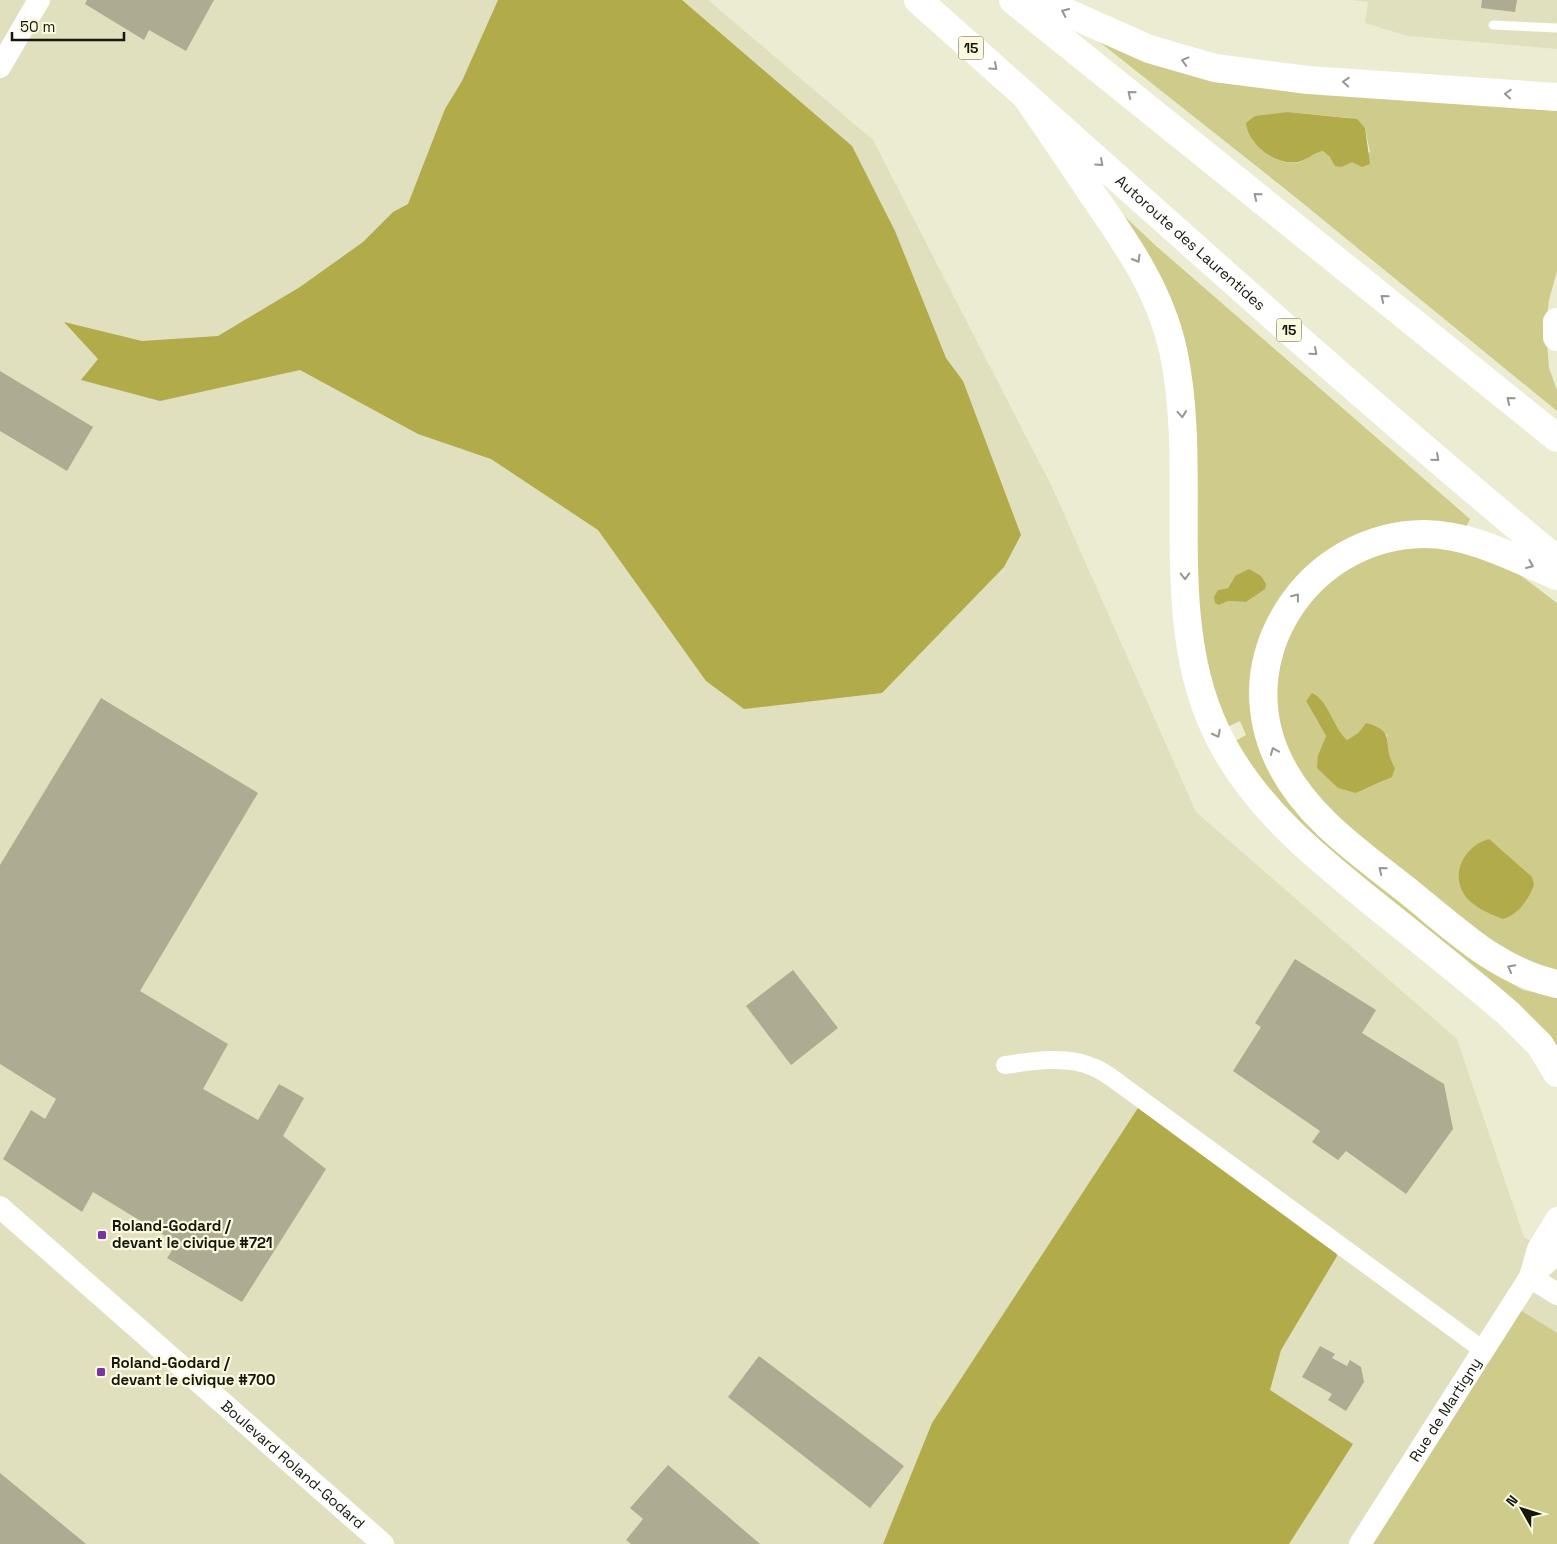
<svg xmlns="http://www.w3.org/2000/svg" width="1557" height="1544" font-family="'Space Grotesk',sans-serif">
  <rect width="100%" height="100%" fill="#ececd2"/>
  <path fill="#e0dfbe" d="M0,0H708L873,140L1052,487L1196,812L1457,1039L1524,1237L1557,1256V1544H0Z
    M1351,0H1557V49L1408,36L1365,23L1368,2Z"/>
  <path fill="#cecb8b" fill-rule="evenodd" d="M1092,36L1107,42L1557,106V271L1549,300L1546,326L1549,368L1557,390V411L1294,196ZM1288,112L1350,118L1365,128L1370,152L1342,167L1323,151C1314,153 1310,157 1302,161C1284,169 1264,151 1252,140Z
    M1120,212L1155,245L1470,519L1465,529C1432,528 1395,521 1363,532C1295,557 1245,629 1249,701C1251,727 1261,751 1271,774L1499,976L1523,990L1557,997V1055L1287,817L1232,743L1246,735L1240,721L1225,728L1216,709L1199,625L1193,413ZM1235,576L1264,589L1246,602L1228,601L1219,605L1218,590L1228,588Z
    M1417,545L1466,549L1512,569L1557,603V971C1532,964 1512,953 1490,939L1359,836L1317,799L1303,782L1277,726L1275,685L1291,624L1323,584L1374,553ZM1312,694C1330,706 1331,723 1347,740L1358,733L1366,723L1387,735L1389,759L1395,768L1384,781L1356,793L1318,755L1326,736L1306,701Z
    M1517,1308L1557,1333V1544H1366Z"/>
  <path fill="#b2ab49" d="M498,0H682L852,146L895,231L946,358L963,381L1021,535L1004,567L882,693L744,709L706,681L598,530L491,459L418,434L300,370L160,401L81,380L98,359L64,322L142,341L218,336L300,287L363,242L393,212L408,204L445,109L462,81Z
    M1288,112L1357,119L1365,128L1370,164L1362,167L1352,162L1342,167L1335,166L1330,157L1323,151C1313,153 1307,160 1298,162C1277,166 1248,145 1246,123L1255,116Z
    M1249,569L1261,576L1266,584L1265,589L1246,602L1228,601L1219,605L1215,603L1214,597L1218,590L1228,588L1235,576Z
    M1312,693C1328,700 1332,725 1347,740L1358,733L1366,723C1399,732 1380,744 1395,768L1392,777L1356,793L1338,788L1317,768L1318,755L1326,736L1306,701Z
    M1489,839L1532,877L1534,885C1528,900 1519,914 1503,919C1490,914 1471,906 1464,894C1450,872 1466,845 1489,839Z
    M1138,1108L1335,1243L1337,1256L1281,1350L1270,1390L1353,1444L1289,1544H883L932,1423Z"/>
  <path fill="#adac93" d="M87,0H214L186,51L149,30L144,40L85,4Z
    M1482,0H1517L1515,12L1481,8Z
    M0,371L93,427L67,471L0,431Z
    M101,698L258,793L140,991L228,1044L203,1089L258,1120L279,1084L304,1098L283,1136L326,1169L242,1302L167,1258L177,1243L93,1192L82,1212L3,1159L31,1110L45,1119L56,1099L0,1064V865Z
    M1295,959L1376,1010L1362,1033L1444,1084L1453,1129L1406,1194L1346,1151L1338,1160L1312,1142L1320,1131L1233,1071L1261,1027L1255,1023Z
    M793,970L838,1028L791,1065L746,1006Z
    M1320,1346L1335,1354L1332,1358L1347,1366L1350,1360L1361,1367L1364,1382L1346,1411L1328,1400L1332,1394L1302,1377Z
    M759,1356L904,1466L870,1508L728,1397Z
    M668,1465L760,1544H631L626,1540L643,1519L630,1508Z
    M0,1473L86,1544H0Z"/>
  <g fill="none" stroke-linecap="round" stroke-linejoin="round">
    <path stroke="#fff" stroke-width="9" d="M1493,25L1557,28"/>
    <path stroke="#fff" stroke-width="18" d="M1005,1065C1031,1061 1068,1055 1093,1067C1104,1071 1113,1079 1123,1086L1483,1350"/>
    <g stroke="#fff" stroke-width="22">
      <path d="M0,67L39,0"/>
      <path id="s1" d="M0,1207L383,1544"/>
      <path d="M1530,1277L1538,1249L1557,1218"/>
      <path d="M1530,1277L1557,1294"/>
      <path id="s2" d="M1360,1544L1530,1277L1552,1258L1557,1250"/>
    </g>
    <g stroke="#fff" stroke-width="28">
      <path id="s3" d="M918,0C1130,188 1339,380 1557,560"/>
      <path d="M1013,0L1557,438"/>
      <path d="M1039,0L1149,49L1215,68L1308,80L1557,97"/>
      <path d="M1025,95C1048,128 1071,162 1093,195C1127,244 1160,291 1173,350C1201,479 1157,625 1223,745C1259,811 1315,856 1373,903C1419,940 1465,976 1509,1014L1540,1045L1557,1073"/>
      <path d="M1557,322V337"/>
      <path d="M1557,576C1514,558 1471,534 1424,534C1308,535 1227,658 1280,763C1308,820 1366,857 1414,896C1458,932 1500,972 1557,984"/>
    </g>
  </g>
  <defs><path id="oneway-chevron" d="M-2-3.5L2.5 0L-2 3.5" fill="none" stroke-width="1.6" stroke-linecap="round" stroke-linejoin="round" transform="scale(1.25)"/></defs>
  <g stroke="#969692">
    <use href="#oneway-chevron" transform="translate(1065 12) rotate(-155)"/>
    <use href="#oneway-chevron" transform="translate(1185 61) rotate(-165)"/>
    <use href="#oneway-chevron" transform="translate(994 67) rotate(42)"/>
    <use href="#oneway-chevron" transform="translate(1346 82) rotate(-176)"/>
    <use href="#oneway-chevron" transform="translate(1131 94) rotate(-141)"/>
    <use href="#oneway-chevron" transform="translate(1508 94) rotate(-176)"/>
    <use href="#oneway-chevron" transform="translate(1100 163) rotate(42)"/>
    <use href="#oneway-chevron" transform="translate(1257 196) rotate(-141)"/>
    <use href="#oneway-chevron" transform="translate(1137 259) rotate(60)"/>
    <use href="#oneway-chevron" transform="translate(1384 298) rotate(-141)"/>
    <use href="#oneway-chevron" transform="translate(1314 352) rotate(41)"/>
    <use href="#oneway-chevron" transform="translate(1510 400) rotate(-141)"/>
    <use href="#oneway-chevron" transform="translate(1182 414) rotate(85)"/>
    <use href="#oneway-chevron" transform="translate(1436 458) rotate(41)"/>
    <use href="#oneway-chevron" transform="translate(1530 565) rotate(23)"/>
    <use href="#oneway-chevron" transform="translate(1185 576) rotate(89)"/>
    <use href="#oneway-chevron" transform="translate(1296 597) rotate(-52)"/>
    <use href="#oneway-chevron" transform="translate(1217 734) rotate(63)"/>
    <use href="#oneway-chevron" transform="translate(1274 751) rotate(-112)"/>
    <use href="#oneway-chevron" transform="translate(1382 870) rotate(-141)"/>
    <use href="#oneway-chevron" transform="translate(1511 968) rotate(-152)"/>
  </g>
  <g fill="#7a33a6" stroke="#faf9df" stroke-width="2">
    <rect x="97" y="1230" width="10" height="10" rx="2.5"/>
    <rect x="96" y="1367" width="10" height="10" rx="2.5"/>
  </g>
  <g text-anchor="middle" stroke-width="4.5" stroke-linejoin="round" paint-order="stroke">
    <g fill="#faf9df" stroke="#5a5a4c" stroke-width="1">
      <rect x="958.5" y="36.5" width="25" height="23" rx="4"/>
      <rect x="1276.5" y="318.5" width="25" height="23" rx="4"/>
    </g>
    <g font-size="14" font-weight="bold" fill="#16160d">
      <text x="971" y="53">15</text>
      <text x="1289" y="335">15</text>
    </g>
    <g font-size="15" fill="#16160d" stroke="#faf9df">
      <text dy="5" stroke="none"><textPath href="#s3" startOffset="365">Autoroute des Laurentides</textPath></text>
      <text dy="5" stroke="none"><textPath href="#s2" startOffset="159">Rue de Martigny</textPath></text>
      <text dy="5" stroke="none"><textPath href="#s1" startOffset="390">Boulevard Roland-Godard</textPath></text>
    </g>
    <g font-size="15" font-weight="bold" fill="#16160d" stroke="#faf9df" text-anchor="start">
      <text x="112" y="1231">Roland-Godard /<tspan x="112" dy="17">devant le civique #721</tspan></text>
      <text x="111" y="1368">Roland-Godard /<tspan x="111" dy="17">devant le civique #700</tspan></text>
    </g>
  </g>
  <g transform="translate(1522 1509) rotate(309)" stroke="#faf9df" stroke-width="4" paint-order="stroke">
  <path d="M0-4L9 19L0 12L-9 19Z" fill="#16160d"/>
  <text y="-8" font-size="14" font-weight="bold" text-anchor="middle" fill="#16160d">N</text>
  </g>
  <path d="M12 32v8h112v-8" fill="none" stroke="#16160d" stroke-width="2.5"/>
  <text x="20" y="32" font-size="15" fill="#16160d" stroke="#faf9df" stroke-width="4" paint-order="stroke">50 m</text>
</svg>
